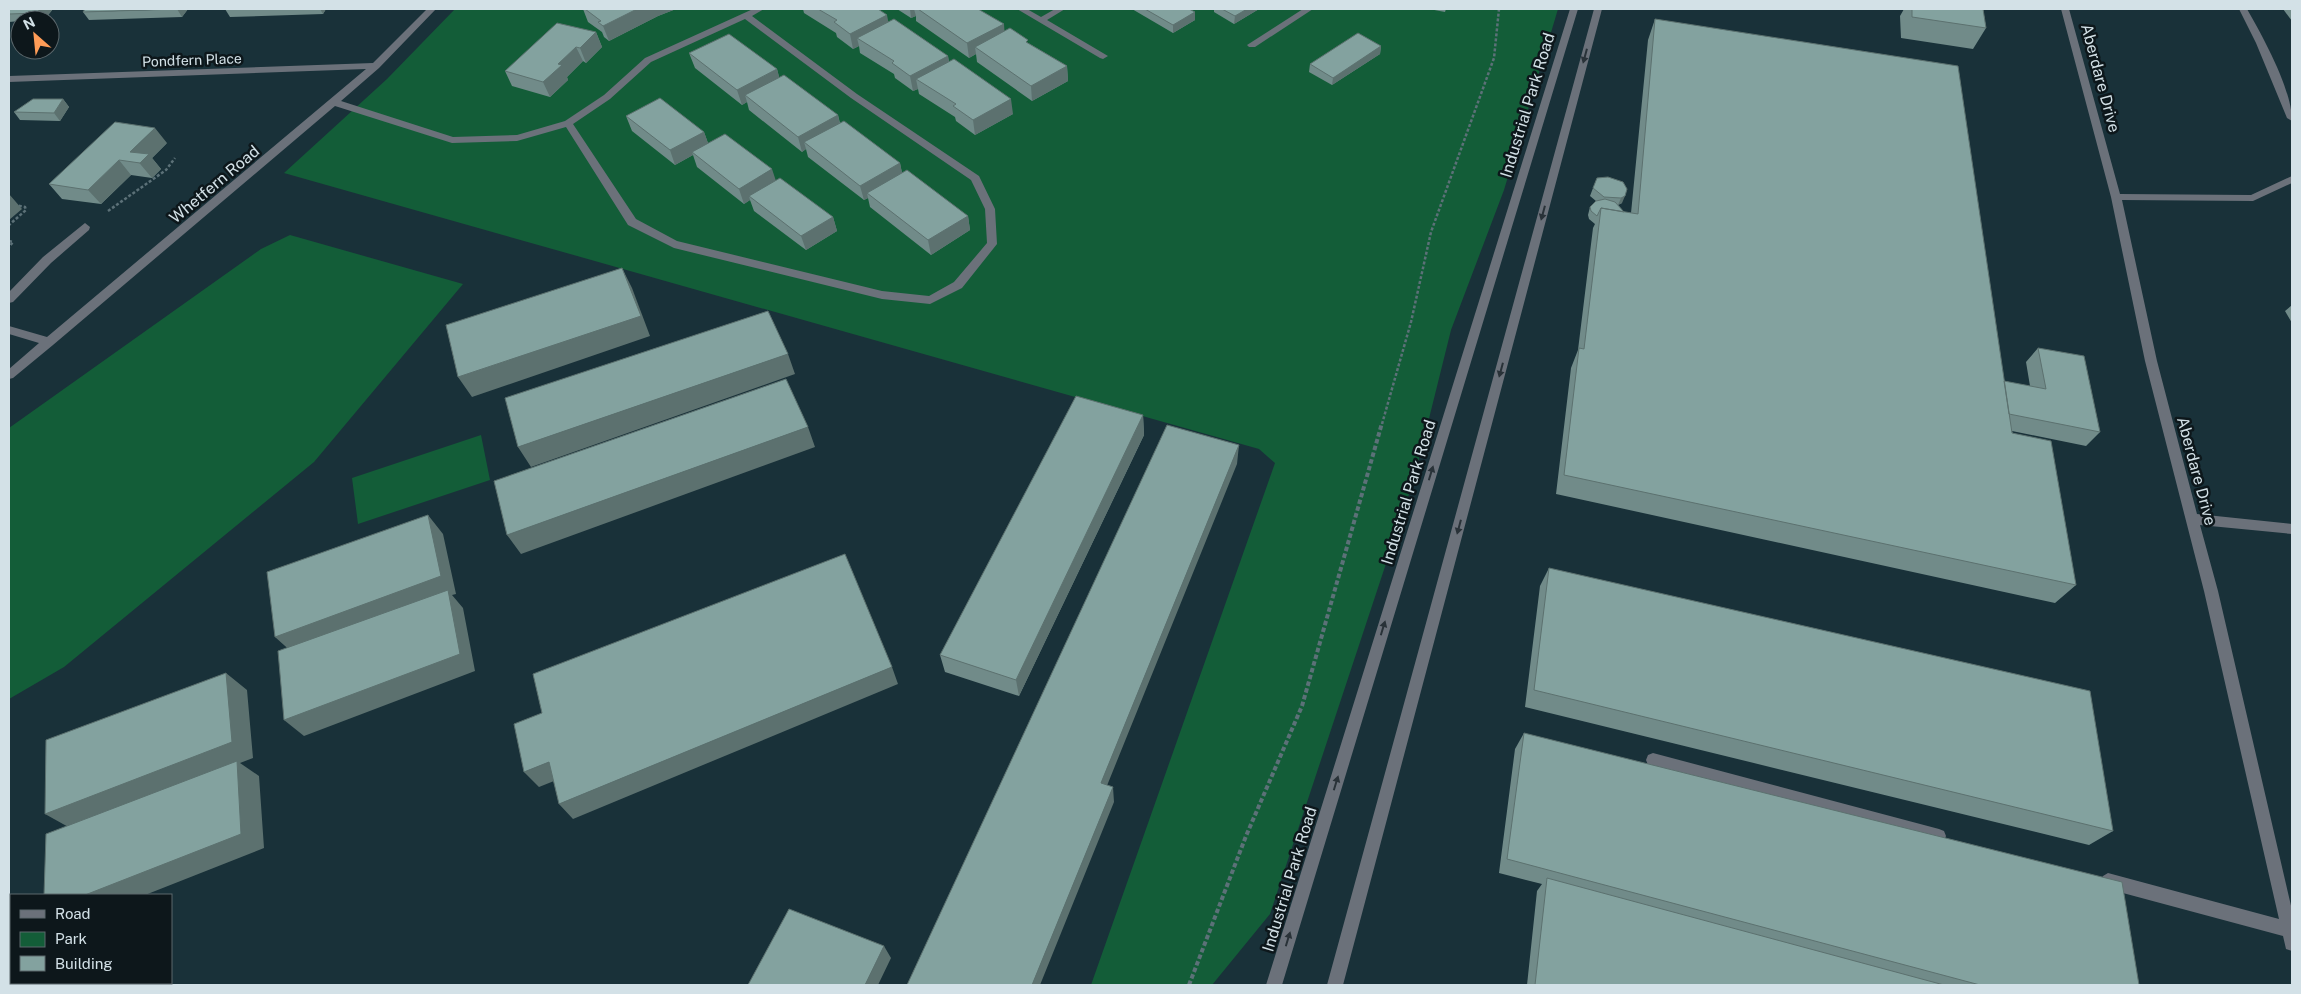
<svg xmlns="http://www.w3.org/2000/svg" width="2301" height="994" font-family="'Public Sans',sans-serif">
  <rect width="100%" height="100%" fill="#193139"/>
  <path fill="#135d38" d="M455,9H1558L1504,190L1451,330L1414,479L1270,914L1212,985H1091L1275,463L1259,449L284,173L387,79Z
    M290,235L463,284L314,462L64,667L9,699V428L261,249Z
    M481,435L490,480L358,524L352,478Z"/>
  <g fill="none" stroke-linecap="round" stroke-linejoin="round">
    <path stroke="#5c7178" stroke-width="2.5" stroke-dasharray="3 2" stroke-linecap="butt" d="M9,204L25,207L26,210L9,225
      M108,211L166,170L175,158
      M9,241L13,242L9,247
      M1382,424L1411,322L1431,232L1494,58L1499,9"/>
    <path stroke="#5c7178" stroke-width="4" stroke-dasharray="4.5 2.5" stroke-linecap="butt" d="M1189,985L1246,836L1302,706L1382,423"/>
    <path fill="#6b717a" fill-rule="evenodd" d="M427,9H436L379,68L341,101L453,137L517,135L565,121L604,95L645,58L753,9H764L752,16L857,94L979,176L995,209L997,244L962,288L930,304L882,299L674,248L628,225L566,127L517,141L452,143L335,106L53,345L13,378L9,379V369L39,343L9,334V326L47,337L366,69L9,82V76L373,63ZM745,19L851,98L971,180L985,209L987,243L954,282L929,296L882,291L677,241L636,219L573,124L610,99L651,62Z
      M1017,9H1027L1041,17L1055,9H1065L1047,20L1108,56L1103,59L1100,58Z
      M1303,9H1313L1255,47H1249L1247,45Z
      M1570,9H1578L1282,985H1266Z
      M1594,9H1602L1343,985H1327Z
      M2061,9H2069L2120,194L2251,195L2292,176V183L2253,201L2122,200L2157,361L2197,514L2292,524V534L2200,525L2218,591L2292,910V951L2286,949L2283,936L2108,889L2103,886L2100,881L2103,876L2108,873L2279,919L2204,591L2145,361L2111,197Z
      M2239,9H2247C2263,37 2292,89 2292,121L2287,118L2256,43Z
      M85,223L90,227L89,230L51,263L13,302L9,303V292L43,257Z
      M1653,753L1939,829L1944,831L1946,836L1944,841L1939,843L1653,767L1648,765L1646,760L1648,755Z"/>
  </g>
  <path fill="#718b89" d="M9,9H53L44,20H20V21L9,22Z
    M188,9L182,17L89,20L83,12Z
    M225,9H326L323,14L230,17Z
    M583,9H676L658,16L609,41L604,37L602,32L588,22Z
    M803,9H878L888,22L948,56L949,62L1013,114L975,135L956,121L955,117L919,94L918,89L913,91L895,78L894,74L860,53L859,46L853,49L837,37L836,33L804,13Z
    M897,9H978L1004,31L1028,43L1067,66L1068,81L1032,101L977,62L976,54L969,58L916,21V16L911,18Z
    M1132,9H1189L1195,20L1173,33Z
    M1214,9H1259L1234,24L1214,12Z
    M1429,9H1446L1445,12Z
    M1904,9H1983L1986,28L1973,49L1901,38L1900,16Z
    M2283,9H2292V21Z
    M1655,19L2004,381L2030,386L2026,362L2038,348L2100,432L2086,446L2012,431L2076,585L2055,603L1556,494L1571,368L1578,350L1593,228L1595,224L1589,219L1588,215L1590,207L1596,201L1590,196L1593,188L1623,182L1622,203L1618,205L1624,212L1631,213L1648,40Z
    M596,32L602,47L586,63L583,61L567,77L568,80L550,97L512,86L505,71Z
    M1381,46L1380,54L1332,85L1309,72L1310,64Z
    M689,53L777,69L779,77L838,115L840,123L900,163L902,173L968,216L970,230L931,255L870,207L868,198L864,200L808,157L806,149L802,152L749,110L747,102L742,105L695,68Z
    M63,99L69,107L60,121L20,120L14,112Z
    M626,116L704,132L708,143L776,181L833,217L837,231L806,250L754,211L750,200L744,204L697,167L693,155L675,165L632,131Z
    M167,143L152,158L161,169L152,178L131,175L101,204L62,199L49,184Z
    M2292,305V323L2285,311Z
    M1143,415L1144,435L1019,696L945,672L940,655Z
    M1549,568L2113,831L2089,845L1525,707L1540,586Z
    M1524,733L2139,985H1527L1537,891L1542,884L1499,873L1515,749Z"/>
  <path fill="#5c716f" d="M40,9H53L44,20H42L37,13Z
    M177,9H188L182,17Z
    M320,9H326L323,14Z
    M637,9H676L658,16L609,41L603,26Z
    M910,9H914L916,16L911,18Z
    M1247,9H1259L1234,24L1235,16Z
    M1195,12V20L1173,33V25Z
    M887,15L890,30L857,38L859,46L853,49L850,34Z
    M1004,24L1005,39L975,47L976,54L969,58L967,43Z
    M596,32L602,47L586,63L580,48Z
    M1381,46L1380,54L1332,85L1333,78Z
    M576,47L583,61L567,77L568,80L550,97L543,82L558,64Z
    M948,56L950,71L916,79L918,89L913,91L910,76Z
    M1067,66L1068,81L1032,101L1031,86Z
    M777,69L781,84L745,95L747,102L742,105L737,90Z
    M63,99L69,107L60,121L54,113Z
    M1011,99L1013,114L975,135L973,120Z
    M838,115L841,130L804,142L806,149L802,152L798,137Z
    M155,128L167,143L152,158L161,169L152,178L130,152Z
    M704,132L709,146L692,152L693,155L675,165L670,150Z
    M119,160L131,175L101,204L88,190Z
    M900,163L903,178L867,193L868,198L864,200L860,186Z
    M772,169L777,184L749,196L750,200L744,204L739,189Z
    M9,194L22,209L9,220Z
    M1625,196L1622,203L1618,205L1621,198Z
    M968,216L970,230L931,255L928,240Z
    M833,217L837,231L806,250L801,236Z
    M622,268L632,288L650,336L472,397L458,377Z
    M788,354L795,374L531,467L518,447Z
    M1143,415L1144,435L1019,696L1016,680Z
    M808,427L815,447L521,554L507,535Z
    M1239,445L1237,464L1102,798L1101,783Z
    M428,515L443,534L456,594L452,595L463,608L475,671L304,736L284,720L294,654L275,637Z
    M892,667L898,684L573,819L559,804Z
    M226,673L247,690L253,758L240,763L259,776L264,848L145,895H85L72,829L45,814Z
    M549,762L564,777L539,787L524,772Z
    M1113,787L1114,802L1040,985H1032Z
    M884,946L891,958L878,985H865Z"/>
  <path fill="#83a29f" stroke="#5c716f" d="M9,9H40L37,13L9,14Z
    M85,9H177L83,12Z
    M585,9H637L603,26L598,22L601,21Z
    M818,9H878L887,15L850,34L834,22L837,20Z
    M918,9H978L1004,24L967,43Z
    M1145,9H1189L1195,12L1173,25Z
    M1222,9H1247L1235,16Z
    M1912,9H1983L1986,28L1912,17Z
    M894,19L948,56L910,76L892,63L894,61L857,38Z
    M1655,19L1958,66L2012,433L2051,441L2076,585L1564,475L1579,348L1584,349L1601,208L1638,214Z
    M557,23L596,32L580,48L576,47L558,64L562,65L543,82L505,71Z
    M1010,28L1028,40L1026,42L1067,66L1031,86L975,47Z
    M1358,33L1381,46L1333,78L1310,64Z
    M729,34L777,69L737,90L689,53Z
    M954,59L1011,99L973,120L953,106L956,104L916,79Z
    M784,75L838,115L798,137L745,95Z
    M660,98L704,132L670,150L626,116Z
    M33,99H63L54,113L14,112Z
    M844,121L900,163L860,186L804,142Z
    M115,122L155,128L130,152L149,154L140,163L119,160L88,190L49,184Z
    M725,134L772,169L739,189L692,152Z
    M907,170L968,216L928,240L867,193Z
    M1608,177L1623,182L1627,189L1625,196L1621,198L1604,197L1593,188L1597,178Z
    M780,178L833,217L801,236L749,196Z
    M1605,199L1615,202L1624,212L1601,208L1597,216L1591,211L1590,207L1596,201Z
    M622,268L641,316L458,377L446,325Z
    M768,311L788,354L518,447L505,398Z
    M2038,348L2084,356L2100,432L2009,414L2004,381L2046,389Z
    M786,379L808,427L507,535L494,481Z
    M1076,396L1143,415L1016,680L940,655Z
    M1167,425L1239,445L1101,783L1113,787L1032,985H907Z
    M428,515L441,576L275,637L267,572Z
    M845,554L892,667L559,804L549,762L524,772L514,724L542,713L533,674Z
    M1549,568L2090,691L2113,831L1534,690Z
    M448,590L460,654L284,720L278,651Z
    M226,673L232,742L45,814L46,740Z
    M1524,733L2122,882L2139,985H1980L1507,859Z
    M237,761L241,834L85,895H44L46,834Z
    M1547,878L1944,985H1535Z
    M789,909L884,946L865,985H748Z"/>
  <defs><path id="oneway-solid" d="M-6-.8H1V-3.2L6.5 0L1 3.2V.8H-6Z" transform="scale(1.25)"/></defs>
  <g fill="#293238">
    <use href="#oneway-solid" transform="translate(1585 56) rotate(105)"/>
    <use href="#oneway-solid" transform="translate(1543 213) rotate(105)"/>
    <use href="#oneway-solid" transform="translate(1501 370) rotate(105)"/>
    <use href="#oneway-solid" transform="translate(1431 473) rotate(-73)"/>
    <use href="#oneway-solid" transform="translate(1459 527) rotate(105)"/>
    <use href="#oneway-solid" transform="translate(1383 628) rotate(-73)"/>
    <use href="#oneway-solid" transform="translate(1336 783) rotate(-73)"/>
    <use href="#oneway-solid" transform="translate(1288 939) rotate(-73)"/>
  </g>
  <g text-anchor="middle" stroke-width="5" stroke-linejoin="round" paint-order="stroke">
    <g font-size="14" fill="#d3e1e7" stroke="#0d171b">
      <text transform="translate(192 60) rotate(-2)" y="5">Pondfern Place</text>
    </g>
    <g font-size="16" fill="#d3e1e7" stroke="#0d171b">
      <text transform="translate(2101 78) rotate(75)" y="6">Aberdare Drive</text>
      <text transform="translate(1527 105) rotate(-73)" y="6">Industrial Park Road</text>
      <text transform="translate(214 184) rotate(-40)" y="6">Whetfern Road</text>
      <text transform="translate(2197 471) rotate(75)" y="6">Aberdare Drive</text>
      <text transform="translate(1408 492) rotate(-73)" y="6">Industrial Park Road</text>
      <text transform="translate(1289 879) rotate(-73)" y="6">Industrial Park Road</text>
    </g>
  </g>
  <rect width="2301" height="994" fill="none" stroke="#d3e1e7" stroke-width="20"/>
  <rect x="10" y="894" width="162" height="90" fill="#0d171b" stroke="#5c686d"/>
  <rect x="20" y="910" width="25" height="8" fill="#6b717a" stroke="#5c686d"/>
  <text x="55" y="919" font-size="15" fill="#d3e1e7">Road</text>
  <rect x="20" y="932" width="25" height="15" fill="#135d38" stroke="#5c686d"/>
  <text x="55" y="944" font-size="15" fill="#d3e1e7">Park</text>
  <rect x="20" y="956" width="25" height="15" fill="#83a29f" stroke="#5c686d"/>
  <text x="55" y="969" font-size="15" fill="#d3e1e7">Building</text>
  <g transform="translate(35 35) rotate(333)"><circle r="24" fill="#0d171b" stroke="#5c686d"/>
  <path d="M0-4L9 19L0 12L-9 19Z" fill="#fe9c57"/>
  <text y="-8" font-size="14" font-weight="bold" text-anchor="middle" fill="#d3e1e7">N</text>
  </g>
</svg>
